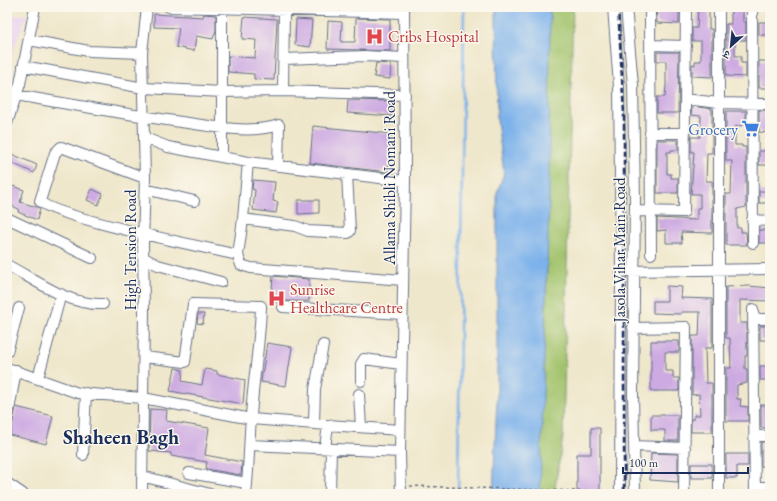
<svg xmlns="http://www.w3.org/2000/svg" width="777" height="501" font-family="'EB Garamond','Noto Serif Devanagari',serif">
  <rect width="100%" height="100%" fill="#fbf7ec"/>
  <filter id="ink" filterUnits="userSpaceOnUse"><feTurbulence type="fractalNoise" baseFrequency=".025" numOctaves="2"/><feDisplacementMap in="SourceGraphic" scale="8" xChannelSelector="R" yChannelSelector="G"/><feConvolveMatrix kernelMatrix="1 2 1 2 8 2 1 2 1" color-interpolation-filters="sRGB"/></filter>
  <filter id="wash" filterUnits="userSpaceOnUse"><feTurbulence type="fractalNoise" baseFrequency=".012" numOctaves="4" result="noise"/><feDisplacementMap in="SourceGraphic" scale="16" xChannelSelector="R" yChannelSelector="G"/><feGaussianBlur stdDeviation="0.9" result="paint"/><feColorMatrix in="noise" values="0 0 0 0 0 0 0 0 0 0 0 0 0 0 0 0 0 1.4 0 .05"/><feComposite in="paint" operator="in"/></filter>
  <g filter="url(#wash)">
    <rect width="100%" height="100%" fill="#efe7cb"/>
    <path fill="#e8d2ee" d="M7,15H27L7,66Z"/>
    <path fill="#a2c36c" stroke="#5e7965" d="M547,7H573L563,437L554,494H540Z"/>
    <path fill="#7eb2eb" stroke="#4c70a4" d="M496,7H550L549,201L540,494H493L497,397V193L504,173L497,120Z"/>
    <g fill="none" stroke-linecap="round" stroke-linejoin="round">
      <path stroke="#7eb2eb" stroke-width="2.5" d="M458,494L464,7"/>
    </g>
    <g id="blocks">
      <path fill="#cdaae2" d="M656,7H670V10H679V24L657,23Z
        M698,7H709V29H712V77L692,76V64L695,65V61H701V41H692V28H697Z
        M731,7H743V22H746V40H735V56H741V63H746V77L726,76V24H731Z
        M154,14L203,17L204,14L216,15V30L213,39L196,36L194,51L176,47L179,28L154,27Z
        M244,17L277,19L274,80L254,79V74L228,72V56L255,58L256,40L242,39Z
        M356,18L390,19V51L327,49L328,21L342,22L341,42H355Z
        M296,19L312,20L310,47L295,45Z
        M759,22H770V35H759Z
        M657,52H679L678,113H657V97H665L666,85V61H657Z
        M759,61H770L768,88H759Z
        M376,63L391,64L390,79L374,77Z
        M348,100L393,101L392,116L347,113Z
        M692,106L712,109V153H707L706,181H712V233L681,232L682,243H666V230L657,231V218L697,220V208H700V194H691L694,152H691V137H700L701,116L691,115Z
        M759,110H769L770,133L759,132Z
        M726,111H746V124L735,127V145H742V147H746V207L737,209V228H741V232H746L747,245H726V194H731L732,161H726Z
        M313,126L392,134L388,172L310,163Z
        M657,140H678V150H671V152H667V174H671V178H678V193H657Z
        M759,151H770V165H759Z
        M7,152L37,165L34,173L7,161Z
        M253,180L275,182L273,201L278,202L276,213L253,210L255,190L252,189Z
        M7,184L24,190L20,202L40,208L37,220L18,212L19,209L7,204Z
        M92,189L103,194L98,205L87,200Z
        M759,191H770V203H759Z
        M298,200H319V213L298,214Z
        M759,230H770V243H759Z
        M273,276L309,279V301H283L271,303Z
        M667,286L682,287L681,298L712,299V348H705L706,383H712V432H691V419H694V415H700L699,394L692,395V336H699L700,312H681V314L653,313V301H667Z
        M749,286L770,288V301L740,300V323H747V356H745V369H747V383L737,385V399H741L740,406L748,407V421H726V368H731L730,338H726V287Z
        M198,314H204L203,324L197,323Z
        M760,326H770V340H760Z
        M651,341H679V352H665V371H673V378H679V391H651Z
        M267,343L292,347L286,386L261,382Z
        M760,366H770V380H760Z
        M175,368L183,370L182,381L202,385L205,369L217,371V374L245,380L243,404L170,391Z
        M761,405H770V428H761Z
        M16,407L53,416L46,444L10,435Z
        M150,409L167,410L166,421L209,428L205,455L242,462L241,475L206,469L207,462L171,456V453L149,451Z
        M651,415H678V441H665V430H651Z
        M591,428H600V494H577V454H591Z
        M761,442H770V467L761,466Z
        M651,453L678,454V482L650,480Z
        M726,454H748V466H737V478H726Z
        M691,464H712V478H691Z"/>
    </g>
  </g>
  <g filter="url(#ink)">
    <use href="#blocks" fill-opacity="0" stroke="#656f84" stroke-width="1"/>
    <g fill="none" stroke-linecap="round" stroke-linejoin="round">
      <defs>
        <path id="minor" d="M169,7L404,13
          M613,7L619,86L621,271L620,494
          M626,7L633,85L635,201L633,395L635,494
          M650,7L651,254
          M752,7L753,243
          M29,40L89,51L142,53
          M650,45L686,46
          M284,59L365,56L404,58
          M23,66L144,88L223,92L283,91L405,95
          M283,91L284,10
          M16,95C73,105 130,115 188,123C217,127 250,134 279,125L278,166
          M685,99L719,103L770,104
          M7,123L20,84L35,7
          M650,133H685
          M145,138L168,147L248,162L405,181
          M222,157V7
          M248,162L243,219L238,255L241,265L251,268L403,280
          M145,178L61,147L55,153L40,201C52,217 209,248 238,255
          M145,189L194,201
          M635,211L684,212L686,7
          M7,218L92,258
          M243,219L295,226L308,231L348,233L350,231L347,174
          M752,220L770,221
          M144,258L158,265L221,282
          M7,265C36,280 69,306 103,304
          M627,271L770,269
          M283,307L402,314
          M753,309L755,494
          M753,319H770
          M633,328L686,327L684,494
          M7,352L19,308
          M144,357L185,362L193,304L261,306C260,344 253,380 251,417C249,443 249,468 246,494
          M7,368L78,393L143,398L251,419L328,425L325,448
          M38,378L61,294
          M361,381V364L364,359L401,364
          M359,394L361,427
          M7,422L16,370
          M314,423L315,389L323,345
          M328,425L400,430
          M755,436H770
          M250,445L400,452
          M634,446L685,448
          M83,455L86,393
          M189,473L247,483
          M142,476L210,494
          M7,483L23,494
          M755,487H770
          M142,494L144,310L143,244L145,178L142,53L147,7
          M330,494L331,449
          M401,494L400,452L405,181L404,7
          M719,494V7"/>
      </defs>
      <use href="#minor" stroke="#656f84" stroke-width="12"/>
      <path stroke="#656f84" stroke-width="1.5" stroke-dasharray="3 3" stroke-linecap="butt" d="M410,486L610,492"/>
      <use href="#minor" stroke="#fff" stroke-width="10"/>
      <path stroke="#1b2f5e" stroke-width="2.5" stroke-dasharray="6 3" stroke-linecap="butt" d="M618,7L624,114V494"/>
    </g>
  </g>
  <defs>
    <symbol id="hospital-bare" viewBox="-9 -9 18 18"><path d="M-5-5h3v3.5h4V-5h3V5h-3V1.5h-4V5h-3Z" fill="#e0444e" stroke="#fbf7ec" stroke-width="2.5" paint-order="stroke"/></symbol>
    <symbol id="supermarket-bare" viewBox="-9 -9 18 18"><path d="M-6-5.5h2.5l.6 2H6L4.5 2H-2.5L-4.4-4H-6ZM-1.5 3.2a1.3 1.3 0 1 0 .1 0ZM3 3.2a1.3 1.3 0 1 0 .1 0Z" fill="#3f7fe0" stroke="#fbf7ec" stroke-width="2.5" paint-order="stroke"/></symbol>
  </defs>
  <g fill-rule="evenodd">
    <use href="#hospital-bare" x="362" y="24" width="25" height="25"/>
    <use href="#supermarket-bare" x="738" y="116" width="25" height="25"/>
    <use href="#hospital-bare" x="264" y="286" width="25" height="25"/>
  </g>
  <g text-anchor="middle" stroke-width="3" stroke-linejoin="round" paint-order="stroke">
    <g font-size="16" fill="#be3a42" stroke="#fbf7ec" text-anchor="start">
      <text x="388" y="42">Cribs Hospital</text>
      <text x="290" y="295">Sunrise<tspan x="290" dy="18">Healthcare Centre</tspan></text>
    </g>
    <g font-size="16" fill="#366cbe" stroke="#fbf7ec" text-anchor="end">
      <text x="738" y="135">Grocery</text>
    </g>
    <g font-size="16" fill="#1b2f5e" stroke="#fbf7ec">
      <text transform="translate(389 178) rotate(-90)" y="6">Allama Shibli Nomani Road</text>
      <text transform="translate(130 250) rotate(-90)" y="6">High Tension Road</text>
      <text transform="translate(619 250) rotate(-90)" y="6">Jasola Vihar Main Road</text>
    </g>
    <g font-size="20" font-weight="bold" fill="#1b2f5e" stroke="#fbf7ec">
      <text x="121" y="444">Shaheen Bagh</text>
    </g>
  </g>
  <rect width="777" height="501" fill="none" stroke="#fbf7ec" stroke-width="24"/>
  <g transform="translate(731 46) rotate(207)" stroke="#fbf7ec" stroke-width="3" paint-order="stroke">
  <path d="M0-3L7 15L0 10L-7 15Z" fill="#1b2f5e"/>
  <text y="-6" font-size="11" font-weight="bold" text-anchor="middle" fill="#1b2f5e">उ</text>
  </g>
  <path d="M623 467v6h125v-6" fill="none" stroke="#1b2f5e" stroke-width="2"/>
  <text x="629" y="467" font-size="12" fill="#1b2f5e" stroke="#fbf7ec" stroke-width="3" paint-order="stroke">100 m</text>
</svg>
